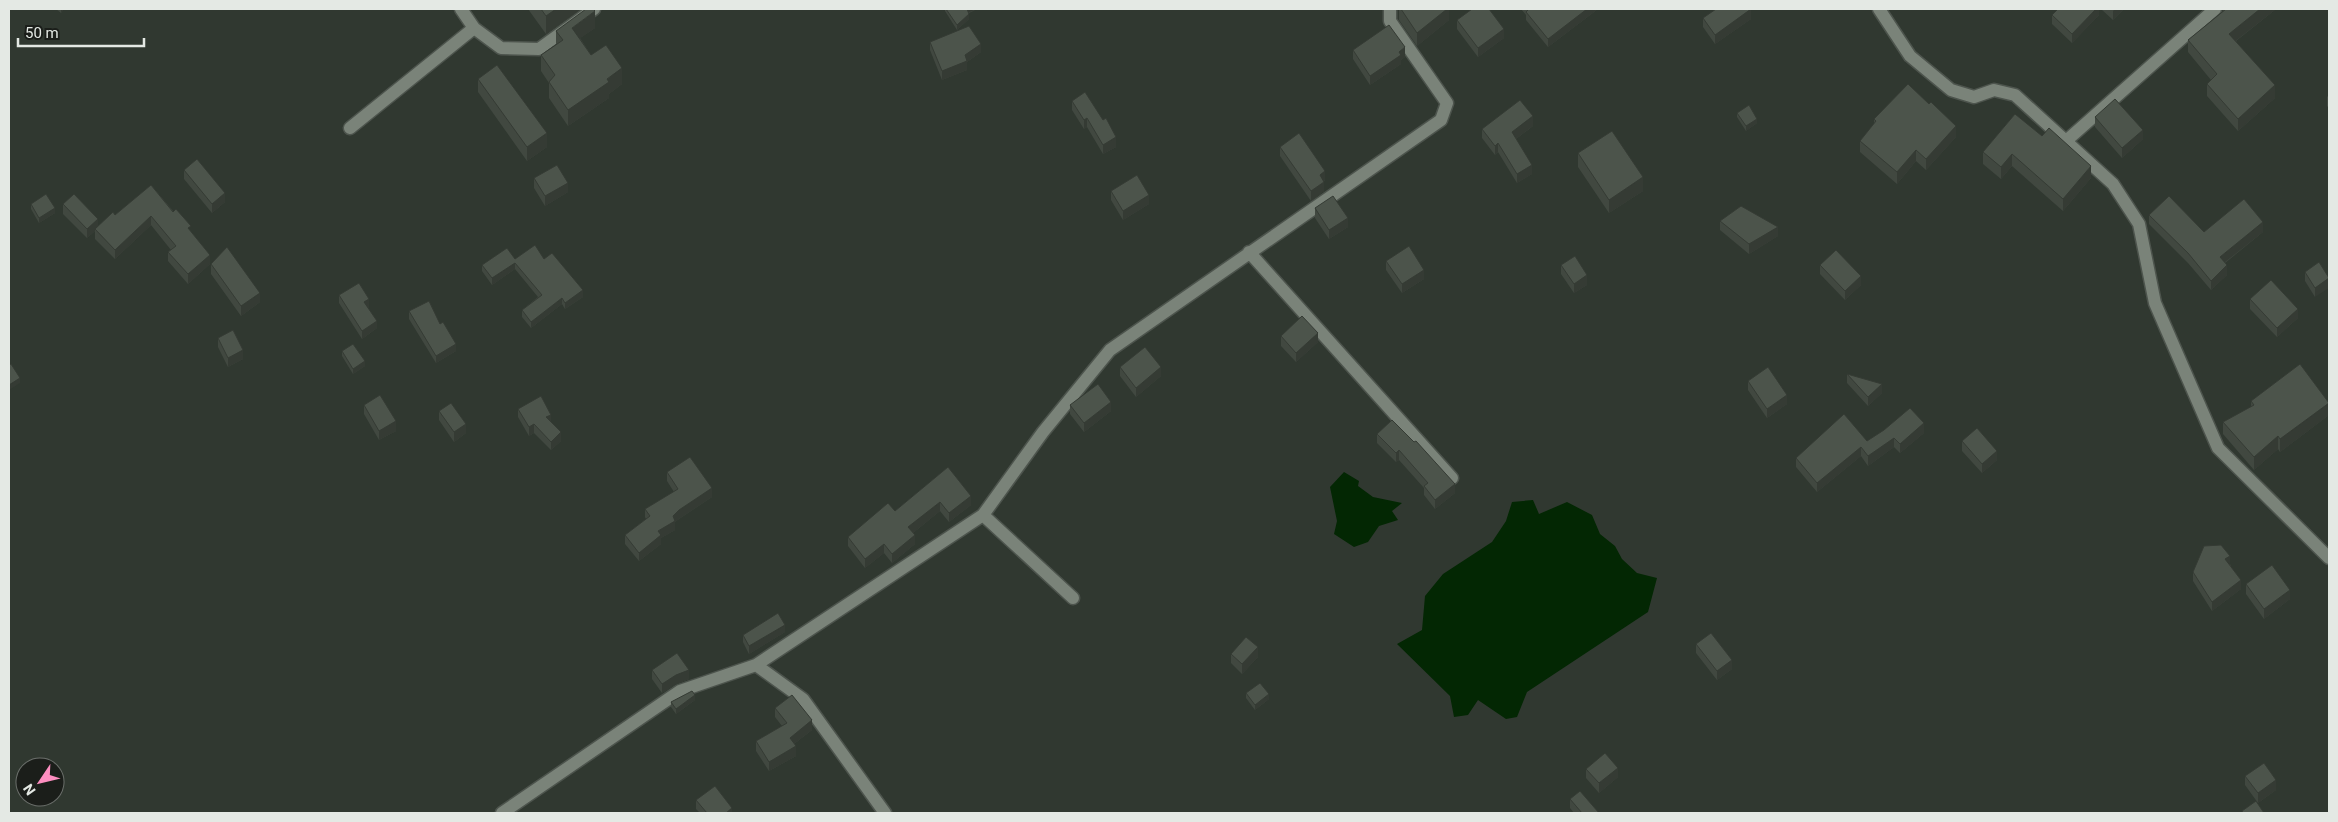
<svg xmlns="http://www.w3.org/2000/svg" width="2338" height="822" font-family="Roboto,sans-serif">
  <rect width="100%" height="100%" fill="#303830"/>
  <path fill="#032703" d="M1344,472L1359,481L1358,486L1373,497L1402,503L1392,511L1398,520L1379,526L1368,542L1354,547L1334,534L1337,521L1330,487Z
    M1533,500L1539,514L1567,502L1592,515L1600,534L1615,546L1622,559L1637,573L1657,578L1648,612L1527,692L1517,717L1506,719L1478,700L1468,715L1454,717L1450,696L1397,644L1422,630L1425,596L1443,574L1492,542L1506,521L1512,502Z"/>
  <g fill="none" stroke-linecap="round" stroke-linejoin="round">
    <defs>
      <path id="minor" d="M1879,9L1910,56L1951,90L1974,97L1994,90L2015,95L2113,184L2139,224L2155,303L2218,448L2329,558
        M474,28L501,48L539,49L594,9
        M350,128L474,28L461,9
        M2066,141L2215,9
        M1249,252L1452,478
        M983,515L1073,598
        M756,665L803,699L885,813
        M502,813L680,691L756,665L983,515L1043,432L1110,350L1441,120L1447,103L1390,21V9"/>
    </defs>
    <use href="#minor" stroke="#4d544d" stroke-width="15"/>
    <use href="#minor" stroke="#7a8379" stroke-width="12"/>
  </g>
  <path fill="#414840" d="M56,9H64L61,13Z
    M528,9H581L546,34Z
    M945,9H977L969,13V19L957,30L945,11Z
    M1399,9H1449V20L1417,46L1399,20Z
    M1521,9H1598L1548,47L1526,20V15Z
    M2099,9V15L2072,43L2052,24V15Z
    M2101,9H2124L2113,20Z
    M2223,9H2276L2236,41L2275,98L2238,131L2207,96V84L2211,80L2188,52V40L2223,11Z
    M1703,18L1751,19L1715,44L1703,27Z
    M1457,20L1504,38L1478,57L1457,29Z
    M595,28L580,38L591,55L622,84L609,94V98L568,126L549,98V83L541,71V55L556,44V31Z
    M930,42L981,52L967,62V70L942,80L930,50Z
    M1353,50L1405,57L1401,60V64L1370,85L1353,59Z
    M478,79L547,147L527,161L478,92Z
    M2329,95V108L2327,106V97Z
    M1072,101L1116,147L1103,154L1087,127L1084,129L1072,110Z
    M1737,113L1757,123L1746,131L1737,117Z
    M2015,114L2091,178L2063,211L2012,166L2001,179L1983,164V152Z
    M2095,117L2143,139L2122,158L2095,127Z
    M1874,119L1956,137L1926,170L1916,161L1897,184L1860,152V141L1874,124Z
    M1533,126L1516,139L1532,174L1517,183L1498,152L1495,155L1482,138V129Z
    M1280,147L1325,180L1324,181V191L1311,201L1280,156Z
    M1578,153L1643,191L1609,213L1578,167Z
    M184,170L225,202L212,213L184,179Z
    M534,178L568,192L545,206L534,188Z
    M151,185L191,232L210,264L188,284L168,261V252L171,250L151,225L115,259L95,239V231L87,238L63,214V204L98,226L115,215Z
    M1111,191L1149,204L1123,220L1111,200Z
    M31,204L55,213L39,223L31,209Z
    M1315,208L1348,227L1329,239L1315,218Z
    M2149,215L2204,232H2263L2225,263L2227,275L2211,290L2188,263L2149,224Z
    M1720,221L1778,236L1749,254L1720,230Z
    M515,259H544L583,297L565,309L562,304L531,328L522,317V310L538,297L515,269L492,285L482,271V265Z
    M1386,261L1424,279L1402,293L1386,270Z
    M2319,262L2315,297L2305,281V272Z
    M211,264L260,302L241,316L211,274Z
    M1561,265L1587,285L1574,293L1561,274Z
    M1820,265L1861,285L1845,300L1820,274Z
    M339,295L369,307L368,308L377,328L362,339L339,303Z
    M2250,299L2298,318L2277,337L2250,309Z
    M409,311L440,324L456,351L436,363L409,319Z
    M1281,336L1318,342L1296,362L1281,346Z
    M218,338L243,359L228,367L218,347Z
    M342,351L365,366L353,374L342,356Z
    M1120,367L1161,376L1136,397L1120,376Z
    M1847,374L1882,393L1868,406L1847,383Z
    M1748,381L1787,404L1767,418L1748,390Z
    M2251,401L2329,415L2280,452L2278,449L2254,470L2223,434V422L2251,407Z
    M364,405L396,431L379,440L364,414Z
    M1070,405L1111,411L1084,432L1070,414Z
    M518,409L551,422L561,441L551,450L534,433L529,436L518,417Z
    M439,411L466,433L454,442L439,420Z
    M1924,433L1900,453L1894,447L1868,466L1861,456L1817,492L1796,467V458L1867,441Z
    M1377,434L1455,493L1435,509L1424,495V488L1399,460L1396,462L1377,443Z
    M1962,441L1997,460L1982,473L1962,451Z
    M948,467L971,505L949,522L940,511L913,533L915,544L892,563L884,553L865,568L848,546V537L895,511Z
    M667,472L712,497L679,519L675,522V530L661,538V544L639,561L625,544V535L646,519L645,517V509L674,492L667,481Z
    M2230,564L2241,589L2212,611L2193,581V572Z
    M2246,584L2290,599L2264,619L2246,594Z
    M785,632L749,654L743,642V635Z
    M1696,644L1732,669L1717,680L1696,653Z
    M1231,654L1258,657L1242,674L1231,663Z
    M652,670L689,679L676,684L662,693L652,679Z
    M1246,693L1269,699L1255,710L1246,698Z
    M695,700L676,714L671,707V702Z
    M775,708L812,730L794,744L796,756L769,771L756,751V741L782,726L775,717Z
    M1586,769L1618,777L1599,793L1586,778Z
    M2245,776L2276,790L2258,803L2245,785Z
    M1570,799L1599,813H1574L1570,808Z
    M696,800L732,813H700L696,809Z"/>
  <path fill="#353b34" d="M61,9H64L61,13Z
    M556,9H581L546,34V16Z
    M967,9H977L967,13Z
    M1447,9H1449V20L1417,46V33Z
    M1587,9H1598L1548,47V39Z
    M1751,9V19L1715,44V35Z
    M2096,9H2099V15L2072,43V34Z
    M2115,9H2124L2113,20V11Z
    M2260,9H2276L2229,46V34Z
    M595,11V28L572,44V28Z
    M969,14V19L957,30V25Z
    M1504,29V38L1478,57V48Z
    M981,44V52L967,62V70L942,80V71Z
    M1405,47V57L1401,60V64L1370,85V76Z
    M622,68V84L609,94V98L568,126V110Z
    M2275,85V98L2238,131V119Z
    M1533,116V126L1512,142V132Z
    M1087,118V127L1084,129V120Z
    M1757,119V123L1746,131V126Z
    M1956,126V137L1926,170V159Z
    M2143,130V139L2122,158V148Z
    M547,133V147L527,161V147Z
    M1116,137V147L1103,154V145Z
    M1498,143V152L1495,155V146Z
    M1916,150V161L1897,184V172Z
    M2012,154V166L2001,179V167Z
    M1532,165V174L1517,183V174Z
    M2091,166V178L2063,211V199Z
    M1325,171V180L1320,184V175Z
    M1643,177V191L1609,213V200Z
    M1324,182V191L1311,201V191Z
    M568,183V192L545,206V196Z
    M225,193V202L212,213V204Z
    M1149,195V204L1123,220V211Z
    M55,208V213L39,223V218Z
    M151,216V225L115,259V250Z
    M1348,218V227L1329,239V230Z
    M98,219V228L95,229V231L87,238V229Z
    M2263,222V232L2220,266V257Z
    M1778,227V236L1749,254V244Z
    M210,255V264L188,284V274Z
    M515,263V269L492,285V278Z
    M2227,265V275L2211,290V281Z
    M1424,270V279L1402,293V284Z
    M1587,275V285L1574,293V284Z
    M1861,276V285L1845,300V291Z
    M2329,278V288L2315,297V288Z
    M583,290V297L565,309V303Z
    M260,293V302L241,316V306Z
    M562,298V304L531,328V322Z
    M369,299V307L364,310V302Z
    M2298,309V318L2277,337V328Z
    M377,321V328L362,339V331Z
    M1318,333V342L1296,362V353Z
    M456,344V351L436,363V356Z
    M243,350V359L228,367V358Z
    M365,361V366L353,374V369Z
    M1161,367V376L1136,397V388Z
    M20,378V383L9,390V385Z
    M1882,384V393L1868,406V397Z
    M1787,395V404L1767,418V409Z
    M1111,402V411L1084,432V423Z
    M2329,403V415L2280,452V439Z
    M551,415V423L546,417Z
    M396,421V431L379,440V431Z
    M1924,423V433L1900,453V444Z
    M466,424V433L454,442V432Z
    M534,424V433L529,436V427Z
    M561,432V441L551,450V442Z
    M2278,436V449L2254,470V457Z
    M1894,438V447L1868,466V456Z
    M1861,447V456L1817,492V483Z
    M1399,450V460L1396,462V453Z
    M1997,451V460L1982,473V464Z
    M1455,484V493L1435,509V500Z
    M712,488V497L679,519L675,522V530L661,538V544L639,561V553L673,516L679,510Z
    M971,496V505L949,522V513Z
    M940,502V511L908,537V527Z
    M915,535V544L892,563V554Z
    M884,544V553L865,568V559Z
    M2230,556V565L2225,559Z
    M2241,580V589L2212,611V602Z
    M2290,590V599L2264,619V609Z
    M785,625V632L749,654V646Z
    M1258,647V657L1242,674V664Z
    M1732,660V669L1717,680V671Z
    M689,670V679L676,684L662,693V684L676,675Z
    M1269,694V699L1255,710V705Z
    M695,695V700L676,714V709Z
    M812,720V730L790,747V738Z
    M796,746V756L769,771V762Z
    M1618,768V777L1599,793V783Z
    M2276,780V790L2258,803V793Z
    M732,808V813H726Z"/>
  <path fill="#4c544b" stroke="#353b34" d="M541,9H556L546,16Z
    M586,9H593L595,11L572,28L591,55L606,45L622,68L607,79L609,82L568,110L549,82L555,75L541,55L563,40L556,31Z
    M946,9H967L969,14L957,25Z
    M1401,9H1447L1417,33Z
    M1472,9H1489L1504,29L1478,48L1457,20Z
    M1528,9H1587L1548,39L1526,12L1528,10Z
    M1716,9H1751L1715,35L1703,18Z
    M2058,9H2096L2072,34L2052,15Z
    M2226,9H2260L2229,34L2275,85L2238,119L2207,84L2217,74L2188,40Z
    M1389,25L1405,47L1399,52L1401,55L1370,76L1353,50Z
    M969,26L981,44L965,55L967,61L942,71L930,42Z
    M497,65L547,133L527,147L478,79Z
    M1908,84L1929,104L1931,102L1956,126L1926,159L1916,150L1897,172L1860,141L1876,121L1874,119Z
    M1085,92L1103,120L1106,118L1116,137L1103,145L1087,118L1084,120L1072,101Z
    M2115,99L2143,130L2122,148L2095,117Z
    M1520,100L1533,116L1512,132L1532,165L1517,174L1498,143L1495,146L1482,129Z
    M1749,105L1757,119L1746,126L1737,113Z
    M2015,114L2042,136L2049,128L2091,166L2063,199L2012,154L2001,167L1983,152Z
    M1612,131L1643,177L1609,200L1578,153Z
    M1299,133L1325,171L1320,175L1324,182L1311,191L1280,147Z
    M197,159L225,193L212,204L184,170Z
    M557,165L568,183L545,196L534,178Z
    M1137,175L1149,195L1123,211L1111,191Z
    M151,185L173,212L176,209L191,226L188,228L210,255L188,274L168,252L176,246L151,216L115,250L95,229L113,212L115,215Z
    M46,194L55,208L39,218L31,204Z
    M74,194L98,219L87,229L63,204Z
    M1333,196L1348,218L1329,230L1315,208Z
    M2169,196L2204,232L2244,199L2263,222L2220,257L2227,265L2211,281L2188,253L2149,215Z
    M1741,206L1778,227L1749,244L1720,221Z
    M535,245L544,259L552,253L583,290L565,303L562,298L531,322L522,310L542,295L515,263L492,278L482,265L507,248L515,259Z
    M1409,246L1424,270L1402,284L1386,261Z
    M227,247L260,293L241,306L211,264Z
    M1836,250L1861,276L1845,291L1820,265Z
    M1575,256L1587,275L1574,284L1561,265Z
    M2319,262L2329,278L2315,288L2305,272Z
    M2271,280L2298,309L2277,328L2250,299Z
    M359,283L369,299L364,302L377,321L362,331L339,295Z
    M429,301L440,324L443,322L456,344L436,356L409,311Z
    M1302,316L1318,333L1296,353L1281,336Z
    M233,330L243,350L228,358L218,338Z
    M353,344L365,361L353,369L342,351Z
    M1145,347L1161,367L1136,388L1120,367Z
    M11,364L20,378L9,385V365Z
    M2300,364L2329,403L2280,439L2278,436L2254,457L2223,422L2254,405L2251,401Z
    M1768,367L1787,395L1767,409L1748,381Z
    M1847,374L1882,384L1868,397Z
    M1098,384L1111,402L1084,423L1070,405Z
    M380,395L396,421L379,431L364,405Z
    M541,396L551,415L546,417L561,432L551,442L534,424L529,427L518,409Z
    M451,403L466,424L454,432L439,411Z
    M1910,408L1924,423L1900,444L1894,438L1868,456L1861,447L1817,483L1796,458L1844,414L1867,441L1884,430Z
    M1392,420L1414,442L1416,441L1455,484L1435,500L1424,486L1428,483L1399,450L1396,453L1377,434Z
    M1977,428L1997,451L1982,464L1962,441Z
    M690,457L712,488L679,510L673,516L675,521L658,531L661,535L639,553L625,535L650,516L645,509L678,489L667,472Z
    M948,467L971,496L949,513L940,502L908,527L915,535L892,554L884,544L865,559L848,537L888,503L895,511Z
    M2221,545L2230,556L2225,559L2241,580L2212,602L2193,572L2204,546Z
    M2272,565L2290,590L2264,609L2246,584Z
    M778,613L785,625L749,646L743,635Z
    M1711,633L1732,660L1717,671L1696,644Z
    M1246,637L1258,647L1242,664L1231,654Z
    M677,653L689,670L676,675L662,684L652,670Z
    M1260,683L1269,694L1255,705L1246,693Z
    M692,691L695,695L676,709L671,702Z
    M792,695L812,720L790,738L796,746L769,762L756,741L787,723L775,708Z
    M1605,753L1618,768L1599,783L1586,769Z
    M2264,763L2276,780L2258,793L2245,776Z
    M715,786L732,808L726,813H707L696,800Z
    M1580,791L1599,813H1582L1570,799Z
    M2256,801L2264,813H2243L2242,811Z"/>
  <rect width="2338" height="822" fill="none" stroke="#e4e9e4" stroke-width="20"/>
  <g transform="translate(40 782) rotate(235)"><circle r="24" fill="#1b1e1a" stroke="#6b6f6b"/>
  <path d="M0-4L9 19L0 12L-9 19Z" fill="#fd8ec0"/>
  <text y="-8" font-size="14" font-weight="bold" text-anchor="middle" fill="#e4e9e4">N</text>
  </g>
  <path d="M18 38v8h126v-8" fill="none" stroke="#e4e9e4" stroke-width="2.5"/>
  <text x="25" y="38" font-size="15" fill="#e4e9e4" stroke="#1b1e1a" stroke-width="4" paint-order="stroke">50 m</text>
</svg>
